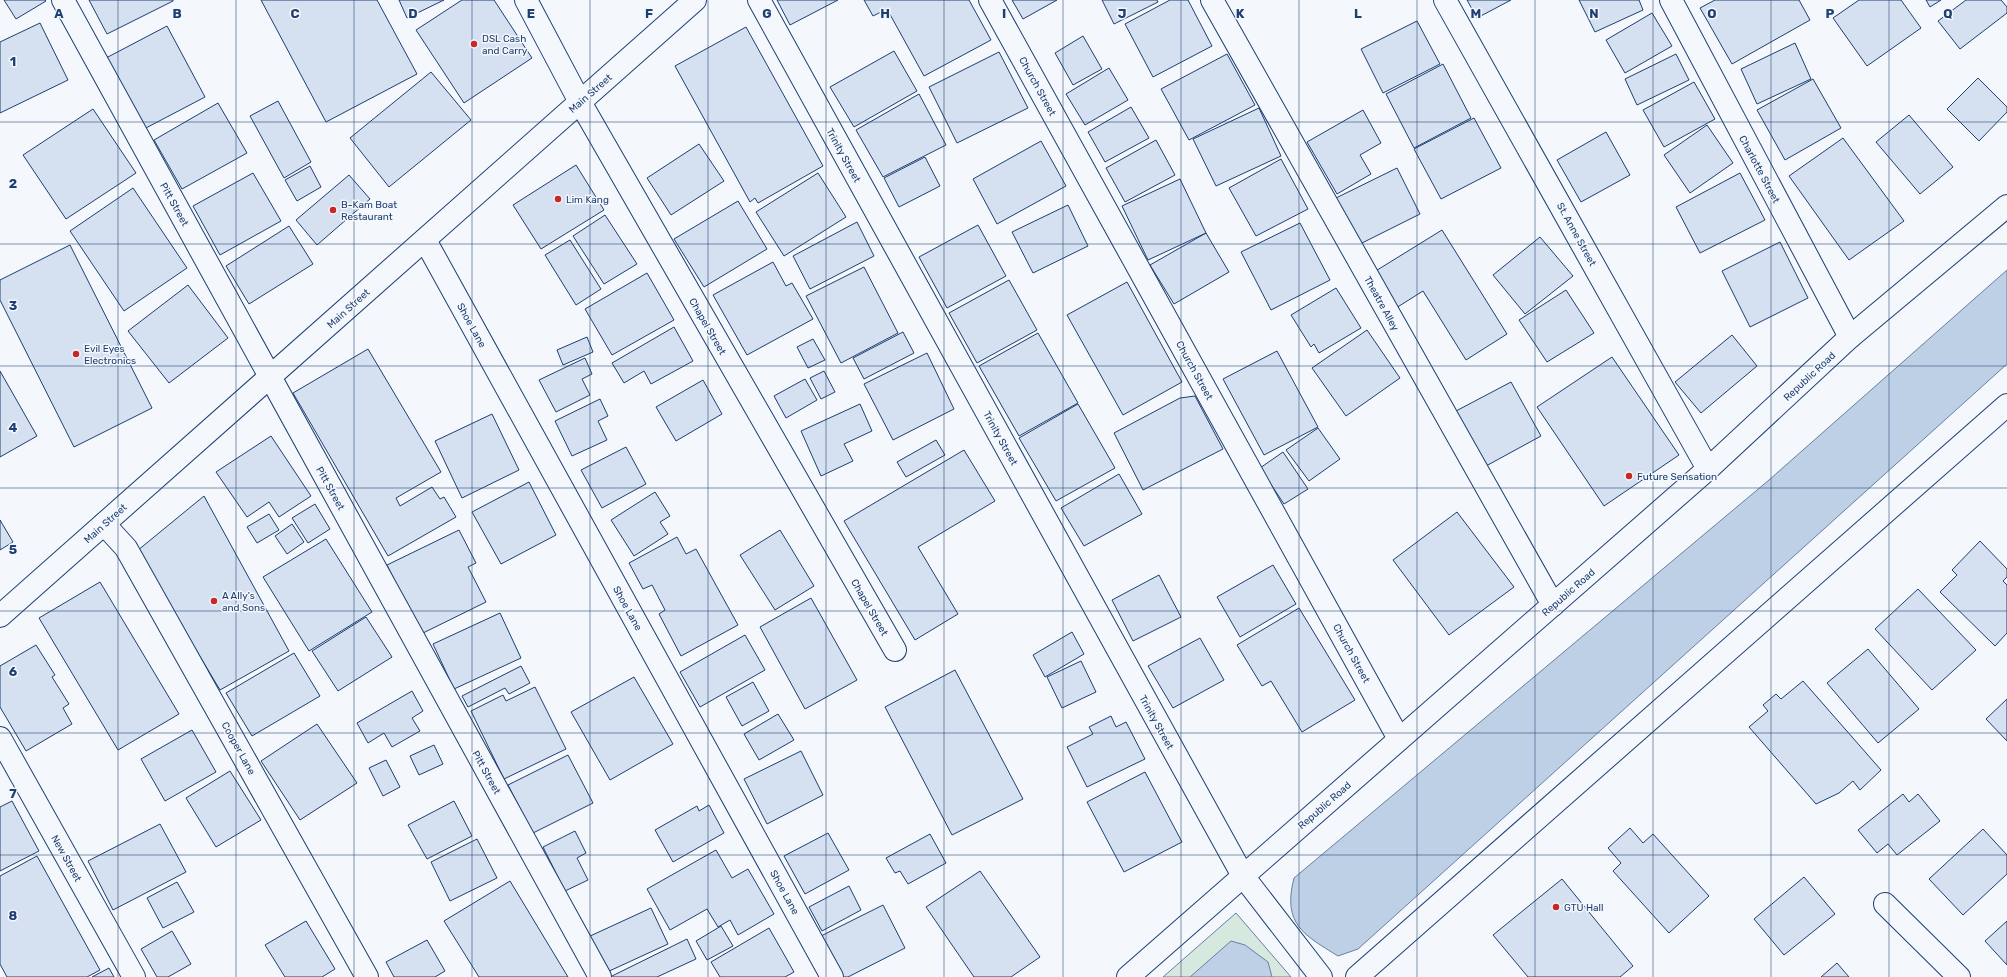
<svg xmlns="http://www.w3.org/2000/svg" width="2007" height="977" font-family="Rubik,sans-serif">
  <rect width="100%" height="100%" fill="#f4f7fb"/>
  <path fill="#d7e8df" stroke="#687fa3" d="M1236,913L1291,977H1163Z"/>
  <path fill="#bed0e5" stroke="#687fa3" d="M2007,270V364L1358,949L1338,956C1304,935 1282,924 1294,878L1769,480Z
    M1231,941L1245,945L1268,962L1272,977H1190Z"/>
  <path fill="#d5e0f0" stroke="#1d3f73" d="M4,0H45L46,1L16,19Z
    M89,0H173V1L107,34Z
    M261,0H377L417,74L326,122Z
    M399,0H444L407,18Z
    M462,0H494L532,58L464,103L416,30Z
    M777,0H838L790,25Z
    M864,0H969L991,40L924,76L887,9L873,16Z
    M1012,0H1057L1023,19Z
    M1102,0H1157L1158,2L1114,24Z
    M1170,0H1188L1212,46L1153,77L1125,24Z
    M1467,0H1511L1477,18Z
    M1579,0H1639L1643,10L1595,32Z
    M1715,0H1799L1810,20L1732,64L1700,8Z
    M1859,0H1901L1921,28L1867,66L1833,18Z
    M1926,0H1941L1930,7Z
    M1966,0H2001L2007,7V13L1960,49L1938,21Z
    M1652,13L1672,46L1625,73L1606,40Z
    M1417,21L1440,64L1383,93L1361,49Z
    M40,23L68,80L0,113V42Z
    M167,26L205,97L144,129L106,58Z
    M746,27L823,166L758,203L755,198L750,202L675,66Z
    M1083,36L1102,69L1073,85L1055,53Z
    M1795,43L1811,79L1757,104L1741,69Z
    M894,51L917,91L854,127L830,87Z
    M999,52L1028,108L957,143L929,87Z
    M1227,54L1255,105L1189,140L1161,89Z
    M1676,54L1689,80L1637,105L1625,79Z
    M1443,64L1471,118L1414,148L1386,94Z
    M1109,68L1128,100L1085,125L1066,94Z
    M431,72L471,120L389,187L350,138Z
    M1978,78L2007,107V112L1979,141L1947,109Z
    M1813,79L1841,128L1785,160L1757,110Z
    M1694,82L1715,119L1664,147L1643,110Z
    M919,94L946,145L883,177L856,130Z
    M278,101L311,162L284,178L250,116Z
    M218,103L247,153L182,189L154,140Z
    M1131,107L1149,138L1105,162L1088,132Z
    M1259,108L1281,156L1216,186L1193,139Z
    M93,109L136,173L66,219L23,155Z
    M1363,110L1381,143L1360,155L1371,174L1337,194L1307,142Z
    M1909,115L1953,167L1920,194L1876,142Z
    M1474,118L1501,168L1441,199L1414,149Z
    M1707,125L1733,163L1690,193L1664,155Z
    M1606,132L1630,175L1581,202L1557,160Z
    M1843,138L1904,221L1849,260L1789,176Z
    M1156,140L1175,175L1125,202L1106,168Z
    M1041,141L1066,186L997,224L973,179Z
    M699,144L724,181L671,215L647,178Z
    M925,157L940,186L899,207L884,178Z
    M1281,159L1308,209L1256,236L1229,188Z
    M576,165L604,210L541,249L513,205Z
    M310,166L321,187L297,201L285,180Z
    M1397,168L1420,214L1360,244L1336,198Z
    M253,173L281,221L220,255L193,206Z
    M818,173L846,217L784,256L756,212Z
    M1740,173L1765,220L1700,253L1676,207Z
    M349,175L370,199L317,245L296,220Z
    M1180,179L1206,233L1148,260L1122,206Z
    M133,188L187,268L124,311L70,231Z
    M738,201L767,249L704,287L674,239Z
    M1068,205L1088,246L1033,273L1012,232Z
    M605,215L637,264L604,284L573,236Z
    M857,222L874,256L810,289L793,256Z
    M1300,223L1330,280L1271,310L1241,252Z
    M978,225L1006,276L947,308L919,257Z
    M289,226L313,264L249,304L226,266Z
    M1442,230L1507,334L1466,360L1423,291L1396,308L1374,272Z
    M1206,233L1229,272L1174,304L1150,265Z
    M1540,237L1573,276L1525,314L1493,275Z
    M570,240L601,289L576,305L545,255Z
    M1780,242L1808,298L1750,327L1722,271Z
    M70,245L152,408L74,447L0,300V280Z
    M773,262L786,286L792,283L813,319L747,355L713,295Z
    M864,267L898,333L841,363L806,296Z
    M647,273L674,320L612,355L585,309Z
    M1009,280L1037,330L977,363L949,313Z
    M1127,282L1182,382L1123,415L1067,315Z
    M188,285L228,338L169,383L128,331Z
    M1336,288L1361,328L1319,353L1314,344L1311,347L1291,315Z
    M1566,290L1594,333L1547,362L1519,320Z
    M674,327L693,361L651,384L644,371L624,383L612,363Z
    M1367,330L1400,378L1346,416L1312,368Z
    M903,332L914,353L864,379L853,358Z
    M1038,333L1078,403L1019,436L979,366Z
    M1732,335L1757,366L1701,413L1675,382Z
    M587,337L593,352L563,365L557,350Z
    M813,339L825,360L808,368L797,347Z
    M368,349L441,472L396,498L400,506L432,487L440,499L444,497L456,517L388,556L293,393Z
    M1277,351L1318,427L1264,455L1223,379Z
    M927,353L954,409L893,440L864,384Z
    M1612,357L1679,455L1604,506L1537,407Z
    M585,358L592,374L582,379L590,395L556,412L539,380Z
    M0,371L37,436L0,457Z
    M824,371L835,392L821,399L810,378Z
    M805,379L817,400L786,418L774,396Z
    M703,380L722,414L676,441L656,407Z
    M1511,382L1541,436L1486,466L1456,411Z
    M1195,396L1223,449L1143,490L1114,433L1180,398Z
    M600,399L608,416L598,421L607,440L572,456L555,421Z
    M860,404L872,431L844,444L853,461L821,476L801,431Z
    M1078,404L1115,468L1056,501L1019,438Z
    M492,414L519,470L462,498L435,441Z
    M1318,428L1340,459L1309,481L1286,450Z
    M271,436L311,496L279,517L269,502L247,517L216,472Z
    M936,440L945,455L906,477L897,462Z
    M626,447L646,484L602,508L581,470Z
    M964,450L995,501L918,547L958,614L915,640L844,521Z
    M1283,452L1308,489L1284,504L1260,468Z
    M1119,474L1142,514L1084,546L1061,508Z
    M529,482L556,535L501,564L472,512Z
    M655,492L670,516L660,522L668,534L634,556L611,520Z
    M204,496L289,651L220,690L137,551Z
    M315,504L330,529L308,543L292,518Z
    M1457,512L1514,587L1449,635L1393,560Z
    M269,514L279,530L257,543L247,527Z
    M0,520L13,542L0,550Z
    M292,524L304,542L287,554L275,536Z
    M459,530L476,563L468,567L486,602L421,634L387,565Z
    M780,530L814,586L775,610L740,555Z
    M677,537L686,554L696,549L738,625L681,656L659,614L665,610L652,585L643,589L629,563Z
    M326,539L372,612L309,651L263,577Z
    M1980,541L2007,569V577L2003,581L2007,585V633L1995,646L1940,592L1957,575L1952,570Z
    M1273,565L1296,604L1240,637L1217,597Z
    M1159,575L1181,617L1133,641L1112,600Z
    M100,582L179,714L118,750L39,618Z
    M1918,589L1976,650L1932,690L1875,629Z
    M811,598L857,680L805,709L760,627Z
    M1299,608L1355,700L1302,732L1271,681L1262,686L1237,645Z
    M500,613L521,658L454,689L433,644Z
    M366,617L392,657L338,691L312,651Z
    M1072,632L1084,654L1045,677L1033,655Z
    M745,635L765,670L700,707L680,672Z
    M1200,638L1224,680L1173,708L1148,666Z
    M36,645L55,675L52,677L69,704L63,708L72,724L26,751L0,707V666Z
    M1868,649L1919,709L1878,743L1827,683Z
    M294,653L320,696L252,736L226,693Z
    M1081,661L1096,692L1062,708L1047,677Z
    M521,666L530,683L509,694L505,688L468,707L462,696Z
    M955,670L1023,799L952,835L885,707Z
    M634,677L673,744L610,780L571,712Z
    M1803,681L1881,770L1860,790L1853,781L1839,793L1816,804L1749,727L1768,711L1763,705L1776,694L1781,699Z
    M753,682L769,711L742,726L726,697Z
    M535,687L566,749L504,779L471,711L503,695L506,701Z
    M412,691L423,711L412,718L420,731L392,747L384,733L368,743L357,723Z
    M2007,699V741L1986,719Z
    M778,714L794,740L759,760L744,734Z
    M1111,716L1116,727L1126,722L1145,759L1087,787L1067,747L1093,734L1089,727Z
    M317,724L357,783L300,820L261,761Z
    M192,730L216,772L165,801L141,759Z
    M434,745L443,764L419,775L410,756Z
    M801,751L823,795L767,824L744,779Z
    M568,755L593,803L533,833L508,785Z
    M386,760L400,787L383,796L369,768Z
    M230,771L261,820L216,847L186,798Z
    M1145,772L1182,842L1124,872L1087,802Z
    M1903,794L1909,802L1918,794L1940,821L1897,855L1888,844L1877,853L1858,830Z
    M12,801L39,851L0,871V807Z
    M454,801L472,836L427,859L408,825Z
    M709,805L724,833L673,862L655,830L697,806L699,811Z
    M160,824L186,872L113,910L88,861Z
    M1630,828L1643,843L1653,834L1709,896L1669,933L1613,871L1621,863L1608,848Z
    M1983,829L2007,855V874L1963,915L1929,879Z
    M575,831L586,853L577,858L588,880L565,891L543,847Z
    M828,833L849,870L805,894L784,856Z
    M930,834L946,863L908,884L900,871L895,873L886,858Z
    M477,839L497,878L450,901L431,862Z
    M716,850L732,878L748,869L774,914L738,935L730,920L718,927L707,909L670,930L647,889Z
    M37,856L100,970L87,977H7L0,964V876Z
    M980,871L1040,957L1011,977H974L926,907Z
    M1804,877L1835,914L1784,955L1754,919Z
    M1562,879L1633,966L1620,977H1528L1493,935Z
    M510,881L568,977H479L444,921Z
    M177,882L194,912L163,928L147,898Z
    M849,886L861,910L822,931L809,907Z
    M883,905L905,948L848,977H842L821,936Z
    M651,908L668,944L605,973L588,937Z
    M306,921L335,969L322,977H285L265,945Z
    M2007,921V965L1985,941Z
    M721,926L733,946L707,960L696,941Z
    M769,928L794,972L785,977H720L711,962Z
    M172,931L191,964L168,977H157L141,949Z
    M687,939L696,959L657,977H610Z
    M427,940L445,971L435,977H394L386,962Z
    M1837,963L1849,977H1821Z
    M109,968L114,977H92Z"/>
  <g fill="none" stroke-linecap="round" stroke-linejoin="round">
    <defs>
      <path id="street" d="M63,0L600,977
        M526,0L580,102L895,650
        M759,0L1243,876L1321,977
        M990,0L1399,739
        M1212,0L1553,605
        M1445,0L1708,469
        M1671,0L1850,337
        M425,240L832,977
        M104,524L126,548L367,977
        M0,738L134,977
        M1885,904L1959,977
        M1357,977L2007,405"/>
      <path id="secondary" d="M0,616L695,0
        M1128,977L1708,469L1850,337L2007,206"/>
    </defs>
    <use href="#street" stroke="#1d3f73" stroke-width="24"/>
    <use href="#secondary" stroke="#1d3f73" stroke-width="24"/>
    <use href="#street" stroke="#f4f7fb" stroke-width="22"/>
    <use href="#secondary" stroke="#f4f7fb" stroke-width="22"/>
  </g>
  <path fill="none" stroke="#1d3f73" stroke-width="1" stroke-opacity="0.55" d="M118,0V977M236,0V977M354,0V977M472,0V977M590,0V977M708,0V977M826,0V977M944,0V977M1063,0V977M1181,0V977M1299,0V977M1417,0V977M1535,0V977M1653,0V977M1771,0V977M1889,0V977M0,122H2007M0,244H2007M0,366H2007M0,488H2007M0,611H2007M0,733H2007M0,855H2007"/>
  <g fill="#c62828" stroke="#f4f7fb" stroke-width="1.5">
    <circle cx="474" cy="44" r="4"/>
    <circle cx="558" cy="199" r="4"/>
    <circle cx="333" cy="210" r="4"/>
    <circle cx="76" cy="354" r="4"/>
    <circle cx="1629" cy="476" r="4"/>
    <circle cx="214" cy="601" r="4"/>
    <circle cx="1556" cy="907" r="4"/>
  </g>
  <g text-anchor="middle" stroke-width="3" stroke-linejoin="round" paint-order="stroke">
    <g font-size="10" fill="#1d3f73" stroke="#f4f7fb" text-anchor="start">
      <text x="482" y="42">DSL Cash<tspan x="482" dy="12">and Carry</tspan></text>
      <text x="566" y="203">Lim Kang</text>
      <text x="341" y="208">B-Kam Boat<tspan x="341" dy="12">Restaurant</tspan></text>
      <text x="84" y="352">Evil Eyes<tspan x="84" dy="12">Electronics</tspan></text>
      <text x="1637" y="480">Future Sensation</text>
      <text x="222" y="599">A Ally's<tspan x="222" dy="12">and Sons</tspan></text>
      <text x="1564" y="911">GTU Hall</text>
    </g>
    <g font-size="10" fill="#1d3f73" stroke="#f4f7fb">
      <text transform="translate(1038 86) rotate(61)" y="4">Church Street</text>
      <text transform="translate(590 93) rotate(-41)" y="4">Main Street</text>
      <text transform="translate(844 155) rotate(61)" y="4">Trinity Street</text>
      <text transform="translate(1760 169) rotate(62)" y="4">Charlotte Street</text>
      <text transform="translate(175 204) rotate(61)" y="4">Pitt Street</text>
      <text transform="translate(1577 234) rotate(61)" y="4">St. Anne Street</text>
      <text transform="translate(1382 303) rotate(61)" y="4">Theatre Alley</text>
      <text transform="translate(348 308) rotate(-42)" y="4">Main Street</text>
      <text transform="translate(472 325) rotate(61)" y="4">Shoe Lane</text>
      <text transform="translate(708 326) rotate(60)" y="4">Chapel Street</text>
      <text transform="translate(1195 370) rotate(61)" y="4">Church Street</text>
      <text transform="translate(1809 376) rotate(-43)" y="4">Republic Road</text>
      <text transform="translate(1001 438) rotate(61)" y="4">Trinity Street</text>
      <text transform="translate(331 488) rotate(61)" y="4">Pitt Street</text>
      <text transform="translate(105 523) rotate(-42)" y="4">Main Street</text>
      <text transform="translate(1568 592) rotate(-41)" y="4">Republic Road</text>
      <text transform="translate(870 607) rotate(60)" y="4">Chapel Street</text>
      <text transform="translate(628 608) rotate(61)" y="4">Shoe Lane</text>
      <text transform="translate(1352 653) rotate(61)" y="4">Church Street</text>
      <text transform="translate(1157 722) rotate(61)" y="4">Trinity Street</text>
      <text transform="translate(239 748) rotate(61)" y="4">Cooper Lane</text>
      <text transform="translate(487 772) rotate(61)" y="4">Pitt Street</text>
      <text transform="translate(1324 805) rotate(-41)" y="4">Republic Road</text>
      <text transform="translate(67 858) rotate(61)" y="4">New Street</text>
      <text transform="translate(785 892) rotate(61)" y="4">Shoe Lane</text>
    </g>
  </g>
  <g font-size="13" text-anchor="middle" font-weight="bold" fill="#1d3f73" stroke="#f4f7fb" stroke-width="3" stroke-linejoin="round" paint-order="stroke">
    <text x="59" y="18">A</text>
    <text x="177" y="18">B</text>
    <text x="295" y="18">C</text>
    <text x="413" y="18">D</text>
    <text x="531" y="18">E</text>
    <text x="649" y="18">F</text>
    <text x="767" y="18">G</text>
    <text x="885" y="18">H</text>
    <text x="1004" y="18">I</text>
    <text x="1122" y="18">J</text>
    <text x="1240" y="18">K</text>
    <text x="1358" y="18">L</text>
    <text x="1476" y="18">M</text>
    <text x="1594" y="18">N</text>
    <text x="1712" y="18">O</text>
    <text x="1830" y="18">P</text>
    <text x="1948" y="18">Q</text>
    <text x="13" y="66">1</text>
    <text x="13" y="188">2</text>
    <text x="13" y="310">3</text>
    <text x="13" y="432">4</text>
    <text x="13" y="554">5</text>
    <text x="13" y="676">6</text>
    <text x="13" y="798">7</text>
    <text x="13" y="920">8</text>
  </g>
</svg>
